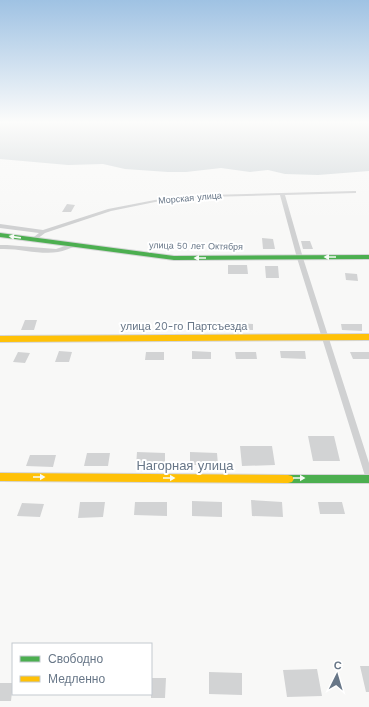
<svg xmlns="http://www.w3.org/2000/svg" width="369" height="707" font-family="'Work Sans',sans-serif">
  <rect width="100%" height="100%" fill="#f8f8f7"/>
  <path fill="#d2d8db" d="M0,123H369V171L318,175L285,174L268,170L250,172L221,168L186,172H168L125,169L103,164L68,165L0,159Z"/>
  <path fill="#d2d3d4" d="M67,204L75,205L71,212H62Z
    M262,238L273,239L275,249H263Z
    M301,241H310L313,249H303Z
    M228,265H247L248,274H228Z
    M265,266H278L279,278H266Z
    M345,273L357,274L358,281L346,280Z
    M25,320H37L34,330H21Z
    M232,323L253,324V330H232Z
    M341,324H362V331L342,330Z
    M59,351L72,352L69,362H55Z
    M192,351L211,352V359H192Z
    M280,351H305L306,359L281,358Z
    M18,352L30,353L25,363L13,362Z
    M146,352H164V360H145Z
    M235,352H256L257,359H236Z
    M350,352H369V359H353Z
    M308,436H334L340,461H313Z
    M240,446H272L275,465L242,466Z
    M137,452L165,453V466H136Z
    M190,452L217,453L218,465H190Z
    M87,453H110L108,466H84Z
    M30,455H56L53,467L26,466Z
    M251,500L282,502L283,517L252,516Z
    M192,501L222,502V517L192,516Z
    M80,502H105L103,517L78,518Z
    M135,502H167V516L134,515Z
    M318,502H342L345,514H320Z
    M22,503L44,504L40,517L17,516Z
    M360,666H369V692H366Z
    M317,669L322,696L287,697L283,670Z
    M209,672L242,673V695L209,694Z
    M151,678H166L165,698H151Z
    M0,683H13L11,701H0Z"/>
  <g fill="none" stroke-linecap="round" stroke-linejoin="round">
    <defs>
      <path id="fast" d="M0,233L174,256L369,255V259L174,260L0,237Z
        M288,475H369V483H288L284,482L282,479L284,476Z"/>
      <path id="slow" d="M369,334V340L0,342V336Z
        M0,473L288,475L292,476L294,479L292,482L288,483L0,481Z"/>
    </defs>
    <use href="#fast" stroke="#d5d6d7" stroke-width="2"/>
    <use href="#slow" stroke="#d5d6d7" stroke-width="2"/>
    <path fill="#d0d1d2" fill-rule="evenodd" d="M354,191H356V193L285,195L303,258L369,463V479L366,478L365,476L297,258L280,195L207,197L160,201L111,211L45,233L33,242L30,240L39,233L0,228V224L43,230L108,209L160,199L207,195Z
      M74,243L77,245L76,246C70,248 64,251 58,252C40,255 19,248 0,249V245H7L56,249Z"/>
    <use href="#fast" fill="#4caf50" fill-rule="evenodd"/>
    <use href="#slow" fill="#ffc107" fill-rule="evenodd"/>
  </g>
  <defs><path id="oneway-solid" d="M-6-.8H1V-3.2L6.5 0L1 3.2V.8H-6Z"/></defs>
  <g fill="#f6fbf6">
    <use href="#oneway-solid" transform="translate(15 237) rotate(-172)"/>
    <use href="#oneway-solid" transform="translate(330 257) rotate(180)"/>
    <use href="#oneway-solid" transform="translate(200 258) rotate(180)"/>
    <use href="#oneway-solid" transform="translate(39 477)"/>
    <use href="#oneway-solid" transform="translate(169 478)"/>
    <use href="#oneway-solid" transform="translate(299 478)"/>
  </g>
  <linearGradient id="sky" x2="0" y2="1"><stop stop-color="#9fc2e3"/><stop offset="0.55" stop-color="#fcfcfb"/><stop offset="1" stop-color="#fcfcfb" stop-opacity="0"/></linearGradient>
  <rect width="369" height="222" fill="url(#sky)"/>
  <g text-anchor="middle" stroke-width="4" stroke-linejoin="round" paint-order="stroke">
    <g font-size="9" fill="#687788" stroke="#fff">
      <text transform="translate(190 198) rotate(-5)" y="3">Морская улица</text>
      <text transform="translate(196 246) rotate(1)" y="3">улица 50 лет Октября</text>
    </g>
    <g font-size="11" fill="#687788" stroke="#fff">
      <text x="184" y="330">улица 20-го Партсъезда</text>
    </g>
    <g font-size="13" fill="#687788" stroke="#fff">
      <text x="185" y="470">Нагорная улица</text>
    </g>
  </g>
  <rect x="12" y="643" width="140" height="52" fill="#ffffff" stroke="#c3c9cf"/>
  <rect x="20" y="656" width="20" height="6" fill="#4caf50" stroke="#c3c9cf"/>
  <text x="48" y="663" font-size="12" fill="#687788">Свободно</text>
  <rect x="20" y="676" width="20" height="6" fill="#ffc107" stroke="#c3c9cf"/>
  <text x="48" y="683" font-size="12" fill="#687788">Медленно</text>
  <g transform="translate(337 675) rotate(5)" stroke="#ffffff" stroke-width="3" paint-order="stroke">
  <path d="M0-3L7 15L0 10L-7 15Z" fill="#687788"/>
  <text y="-6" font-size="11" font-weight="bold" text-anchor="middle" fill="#687788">С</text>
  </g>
</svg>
